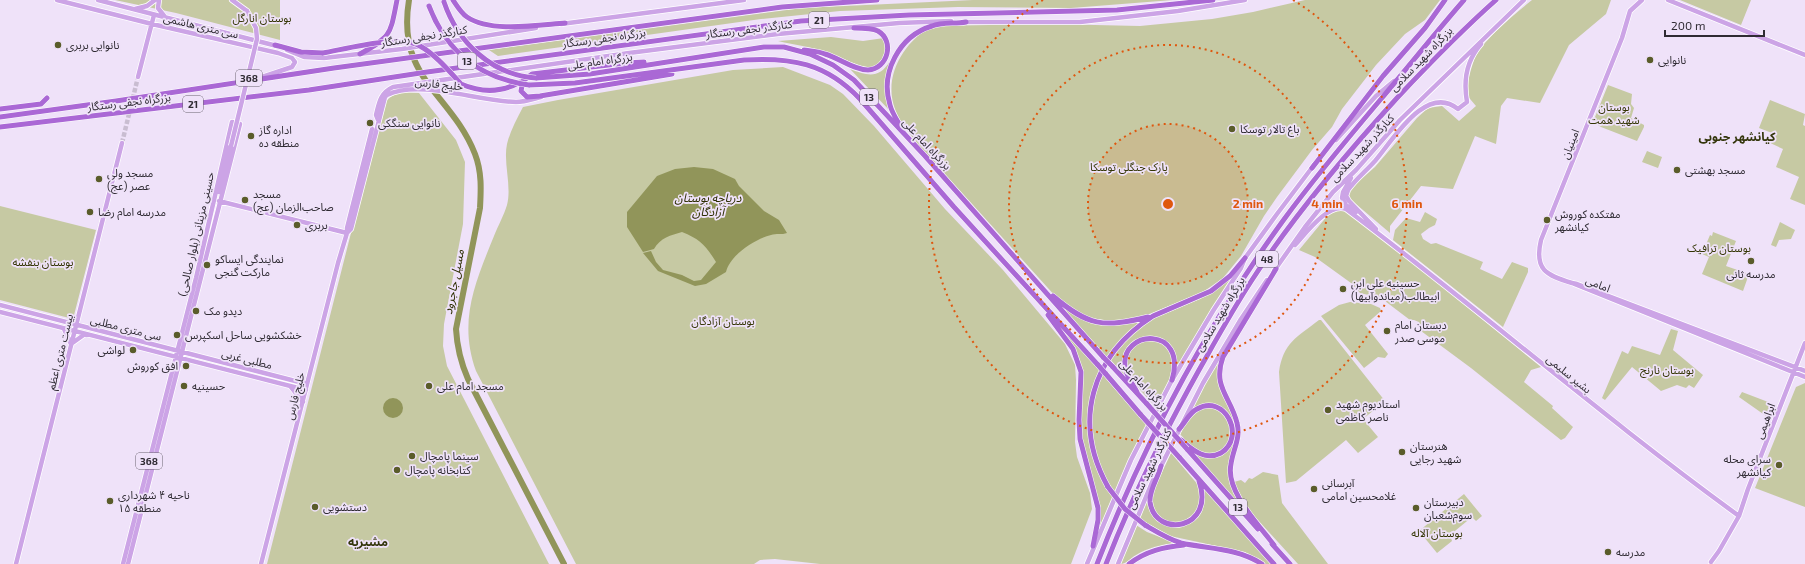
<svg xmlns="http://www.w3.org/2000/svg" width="1805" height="564" font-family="'Exo 2','Noto Sans Arabic',sans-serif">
  <rect width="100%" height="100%" fill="#efe2f9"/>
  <path fill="#c6c9a3" d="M115,0H280V40L176,13Z
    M973,0H1173L1071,8L958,7L840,11L761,19L498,56L489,50L802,8Z
    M1305,0H1440L1425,20L1405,34L1376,65L1342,109L1332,127L1312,150L1277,197L1264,216L1241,256L1223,278L1203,292L1137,319L1121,322L1088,318L1057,298L917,143C908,131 898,120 894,106C884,74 905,41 932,26L1049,24L1140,26L1212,19L1253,12Z
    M1532,0H1611L1606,14L1569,45L1540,103L1507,98L1501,106L1496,144L1475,136L1453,189L1421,186L1390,226V233L1350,199L1349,194L1350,189L1375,167L1417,118L1428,108L1442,106L1459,121L1476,106L1465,93C1468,82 1470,71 1474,60C1482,40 1515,14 1532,0Z
    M1680,0H1751L1741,25Z
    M831,37L863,41L884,38C893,88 852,61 829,53C813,47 795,45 778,41Z
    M890,61L886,78L891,112L850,69C868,76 879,79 890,61Z
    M783,67L830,85L843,94L874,126L945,209L1003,270L1065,344L1075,365L1076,380L1075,442L1077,457L1090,493L1092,509L1071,564H820L775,559L760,560L754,564H576L476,371C458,321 475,283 494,236C498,226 504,215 507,205C512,186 503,163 507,144C510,131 517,119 523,107L558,100L733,70Z
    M1608,85L1632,94L1631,104L1634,108L1631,118L1644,125V127L1637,141L1601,127L1593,122Z
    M403,92L419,93L456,140L465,162L463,224L444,324L443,346L447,366L549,564H267L383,107C388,97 392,95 403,92Z
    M1770,100L1805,114L1803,125L1805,126V205L1790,199L1799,177L1776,167L1783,149L1768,142L1772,133L1759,128Z
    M1647,151L1662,157L1658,168L1642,162Z
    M0,206L96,230L73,319L0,300Z
    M1336,209L1345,210L1361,221L1541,367L1531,370L1524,382L1553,406L1552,408L1573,427L1565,438L1561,440L1471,368L1421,331L1419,322L1414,320H1410L1381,298L1360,293L1351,283L1315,257L1299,250L1328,215Z
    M1425,212L1437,219L1435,225L1429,228L1421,234L1423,239L1431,244L1436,243L1483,262L1480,269L1502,279L1512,262L1528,268V272L1503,327L1393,240L1395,230L1406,218L1420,222Z
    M1780,222L1795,230L1791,239L1779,240L1776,247L1771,245Z
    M1713,232L1736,241L1726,266L1749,274L1743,291L1702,274L1709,257L1702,254L1710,235L1712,236Z
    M1238,269L1176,370C1179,348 1166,345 1149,337L1125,353L1123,365L1131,383L1110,359L1122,343L1150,320L1200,299Z
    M1054,298L1092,321H1142L1124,336L1107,357Z
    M1350,302L1371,304L1380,308L1381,311L1365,325L1388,354L1385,358L1378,357L1364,368L1321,316L1339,305Z
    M1319,320H1321L1385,401L1363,419L1378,437L1358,453L1346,440L1296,481L1286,483L1279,372C1283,343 1297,337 1319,320Z
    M1057,324L1100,371C1086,400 1083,437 1097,467C1101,477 1108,487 1113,497L1095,539L1099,525L1082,441V368L1075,347Z
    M1671,329L1678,331L1673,350L1703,375L1694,388L1689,385L1686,388L1677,385L1661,391L1632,367L1605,400L1602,398L1622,351L1628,354L1632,346L1660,355Z
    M1147,340L1161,342L1171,352L1173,373L1156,407C1145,395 1111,364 1133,346C1136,343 1142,342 1147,340Z
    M1220,358C1212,393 1232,399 1236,429C1238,439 1232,449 1230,459C1224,479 1240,498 1249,516L1189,448L1214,457L1234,437C1237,420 1227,414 1215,405L1190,411Z
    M1102,374L1147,426L1115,494C1097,466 1087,433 1093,400C1095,391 1099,382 1102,374Z
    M1805,383V507L1755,488L1796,387Z
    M1742,392L1776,405L1772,414L1766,416L1739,397Z
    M1207,407L1220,410L1231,424L1228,444L1219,453L1203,454L1189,444L1180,434C1189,418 1190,414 1207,407Z
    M1171,453L1199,486L1201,491L1199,510L1186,522L1169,523L1158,516L1152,505V494Z
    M1263,472L1278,475L1282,503L1328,564H1298L1248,509L1234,482L1241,480L1245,483L1249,478L1252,479Z
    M1156,478L1149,502L1164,524C1172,523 1186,525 1193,521C1205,516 1206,497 1203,486L1271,564H1266L1245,552L1170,536L1138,518Z
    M1464,494L1482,516L1476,521L1472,517L1450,535L1452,541L1437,553L1419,531Z
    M1136,525L1147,532L1175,543C1163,544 1147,548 1136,555C1130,558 1127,564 1120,564Z"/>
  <path fill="#91955a" d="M694,167L713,169L735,179L739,186L764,211L779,220L787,233C782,235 776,233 771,235C755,239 730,255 726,272L706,284L695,286L658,271L643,253L651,251L656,262L663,270L682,275L694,281L701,280L716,262C706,246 700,239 682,232C671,235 660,238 654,249L643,252L627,227V212L657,176L675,169Z
    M383 408a10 10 0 1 1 20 0a10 10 0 1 1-20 0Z"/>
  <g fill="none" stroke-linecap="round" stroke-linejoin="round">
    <path stroke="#91955a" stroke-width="6" d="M409,0C396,79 451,93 475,154C482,172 481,190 480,208L456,329C457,347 461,363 468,379L564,564"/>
    <path stroke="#c9bdd1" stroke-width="4.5" stroke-dasharray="4.5 2" stroke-linecap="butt" d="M122,143L138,77"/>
    <defs>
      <path id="major" d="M57,0L152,24L278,53L292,58L295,62L292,67L259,78
        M98,0L277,46
        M159,0L158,8L165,17
        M232,0L247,11
        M1668,0L1805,55
        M135,9L147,6L155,0
        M964,22H1080L1178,11L1245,0
        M561,24L744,0
        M287,50L304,57L324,58L402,49L536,28
        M138,77L154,15
        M378,120L376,115C379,103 380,93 393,87L629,53L778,34L899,23L951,21
        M1336,140L1376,96L1394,81
        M1351,178L1343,192L1342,198L1346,205L1356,212
        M219,192L231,146
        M219,201L347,233
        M1376,229L1349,201L1346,196L1348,190C1356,179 1366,171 1375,161C1393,140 1426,83 1458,109L1467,102C1463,80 1466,61 1481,44
        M347,233L351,229L385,97L387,95C421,79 479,102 516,102C525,102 533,99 541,97
        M1295,245C1306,233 1329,202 1346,209C1479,309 1604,418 1739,516
        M1274,271L1305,227L1333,192L1356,170L1400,120L1524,0
        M1572,283C1546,275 1534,270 1541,240L1622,38L1630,11L1642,0
        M0,305L307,384
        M0,312L306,390
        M64,329L71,344L85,334
        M1805,371L1577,284L1572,283L1805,377
        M291,387L303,402
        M1160,468L1203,383L1241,319L1267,280
        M1711,562L1719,551L1739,516L1748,489L1805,343
        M16,564L122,143
        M123,564L196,278L232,122L240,124L128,564
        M261,564L338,263L347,233V228L372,129
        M1087,564L1131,460L1172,380L1213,311L1241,268L1245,258L1277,214L1314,165
        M1118,564L1153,480"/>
      <path id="highway" d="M453,0C457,6 461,13 467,17C490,33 538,25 565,23
        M275,45L301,52L323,53
        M804,50C811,51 818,51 825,54C839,58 854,70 868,70C888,69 895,41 878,31C872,28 862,28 854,28
        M360,54C392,36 390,35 397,0
        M644,62L625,63L532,74L523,81L521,91L527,97L540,96L672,74
        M536,78L590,74L764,47H784L810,54L833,65L854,80L925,156L1104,358
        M461,84C482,93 501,93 520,82
        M529,85L575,83L744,60C791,57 826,63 860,99L954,207L1098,365
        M0,109L41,104L47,98
        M0,117L116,101L334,68L782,7L877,0
        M0,127L309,90L427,72L801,21L909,15L1117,10L1213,0
        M901,127C897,120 892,113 890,105C880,73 899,36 932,26C942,22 955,24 966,22
        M1312,168L1383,76L1425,28L1445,0
        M1053,296C1088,326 1103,328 1148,317
        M1048,315L1073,349L1081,372L1079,420L1080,439L1098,508V520L1093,546
        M1112,366L1147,404
        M1105,373L1141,415
        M1137,392C1133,384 1126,376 1125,367C1120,329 1188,325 1172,380
        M1179,429C1185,423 1189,413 1197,409C1224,393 1247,436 1221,453C1215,456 1208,457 1201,454C1193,451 1187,445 1181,440
        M1187,449L1258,529
        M1179,457L1274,564
        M1161,466C1158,478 1149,490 1150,502C1155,539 1216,530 1199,481
        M1108,487C1072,422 1091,356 1153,316L1211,291L1230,276L1245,258
        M1145,525C1157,532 1168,539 1181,543C1209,549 1237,548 1262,564
        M1272,544L1290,564
        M1274,545C1259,525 1225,491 1231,464C1233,449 1241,438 1237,423C1231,397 1212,387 1223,357L1276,269
        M1097,564C1145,441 1207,325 1285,218C1315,177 1348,138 1381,99C1409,66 1436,32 1464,0
        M1106,564C1132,497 1164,433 1199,370C1216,340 1233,309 1252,280C1294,215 1345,155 1397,98C1429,64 1461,31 1496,0
        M1129,564C1146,551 1164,547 1184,545"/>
    </defs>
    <use href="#major" stroke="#fff" stroke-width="6"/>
    <use href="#highway" stroke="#fff" stroke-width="6"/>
    <use href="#major" stroke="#cca4e6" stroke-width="4.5"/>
    <use href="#highway" stroke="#aa68d5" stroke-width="5"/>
    <defs>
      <path id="major-bridge" d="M231,146L257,39L256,28L247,11"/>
      <path id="highway-bridge" d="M444,2C458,43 492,75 536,78
        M429,6C447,53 480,78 529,85
        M323,53C346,49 400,34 420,46C436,55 449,71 461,84
        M1104,358L1112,366
        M1098,365L1105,373
        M1147,404L1187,449
        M1141,415L1179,457
        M1108,487L1125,509L1145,525"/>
    </defs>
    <use href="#major-bridge" stroke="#fff" stroke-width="6" stroke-linecap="butt"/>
    <use href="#highway-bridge" stroke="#fff" stroke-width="6" stroke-linecap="butt"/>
    <use href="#major-bridge" stroke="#cca4e6" stroke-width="4.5"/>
    <use href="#highway-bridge" stroke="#aa68d5" stroke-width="5"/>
  </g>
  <circle cx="1168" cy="204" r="80" fill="#df570e" fill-opacity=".12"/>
  <g fill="none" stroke="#df570e" stroke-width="2" stroke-dasharray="2 4">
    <circle cx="1168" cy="204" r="80"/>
    <circle cx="1168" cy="204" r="159"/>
    <path d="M1293 0A239 239 0 1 1 1043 0"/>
  </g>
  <g fill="#5a5c2a" stroke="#efe2f9" stroke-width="1.5">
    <circle cx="58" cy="45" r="4"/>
    <circle cx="1650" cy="60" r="4"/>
    <circle cx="370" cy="123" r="4"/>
    <circle cx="1232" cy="129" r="4"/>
    <circle cx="251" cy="136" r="4"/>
    <circle cx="1677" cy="170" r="4"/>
    <circle cx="99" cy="179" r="4"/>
    <circle cx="245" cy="200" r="4"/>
    <circle cx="90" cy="212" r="4"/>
    <circle cx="1547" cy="220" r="4"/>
    <circle cx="297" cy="225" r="4"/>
    <circle cx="1751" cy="261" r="4"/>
    <circle cx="207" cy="265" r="4"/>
    <circle cx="1343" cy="289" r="4"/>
    <circle cx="196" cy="311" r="4"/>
    <circle cx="1387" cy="331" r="4"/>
    <circle cx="177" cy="335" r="4"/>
    <circle cx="133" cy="350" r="4"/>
    <circle cx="186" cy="366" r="4"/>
    <circle cx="184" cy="386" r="4"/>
    <circle cx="429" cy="386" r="4"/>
    <circle cx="1328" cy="410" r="4"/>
    <circle cx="1402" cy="452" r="4"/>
    <circle cx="412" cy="456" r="4"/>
    <circle cx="1779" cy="465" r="4"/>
    <circle cx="397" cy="470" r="4"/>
    <circle cx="1314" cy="489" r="4"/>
    <circle cx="110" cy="501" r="4"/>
    <circle cx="315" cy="507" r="4"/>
    <circle cx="1416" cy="508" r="4"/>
    <circle cx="1608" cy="552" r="4"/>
  </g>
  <g text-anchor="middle" stroke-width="3.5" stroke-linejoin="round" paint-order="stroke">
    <g fill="#efe2f9" stroke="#69626e" stroke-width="1">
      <rect x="809" y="12" width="20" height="16" rx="3"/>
      <rect x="458" y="53" width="18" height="16" rx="3"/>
      <rect x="236" y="70" width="26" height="16" rx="3"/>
      <rect x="860" y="89" width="18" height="16" rx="3"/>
      <rect x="183" y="96" width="20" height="16" rx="3"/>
      <rect x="1256" y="251" width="22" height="16" rx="3"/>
      <rect x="136" y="453" width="26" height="16" rx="3"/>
      <rect x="1229" y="499" width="18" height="16" rx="3"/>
    </g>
    <g font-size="10" font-weight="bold" fill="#2f2b33">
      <text x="819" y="24">21</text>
      <text x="467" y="65">13</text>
      <text x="249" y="82">368</text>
      <text x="869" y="101">13</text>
      <text x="193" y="108">21</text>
      <text x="1267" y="263">48</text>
      <text x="149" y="465">368</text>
      <text x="1238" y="511">13</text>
    </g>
    <g font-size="11" fill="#333503" stroke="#efe2f9">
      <text x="262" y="22">بوستان انارگل</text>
      <text x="1614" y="111">بوستان<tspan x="1614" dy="13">شهید همت</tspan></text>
      <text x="1129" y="171">پارک جنگلی توسکا</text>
      <text x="1719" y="252">بوستان ترافیک</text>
      <text x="43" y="266">بوستان بنفشه</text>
      <text x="723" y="325">بوستان آزادگان</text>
      <text x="1667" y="374">بوستان نارنج</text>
      <text x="1437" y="537">بوستان آلاله</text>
    </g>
    <g font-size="11" fill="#2f2b33" stroke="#efe2f9">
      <text transform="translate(201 26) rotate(13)" y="4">سی متری هاشمی</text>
      <text transform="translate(749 29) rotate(-7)" y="4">کنارگذر نجفی رستگار</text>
      <text transform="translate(424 36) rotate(-9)" y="4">کنارگذر نجفی رستگار</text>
      <text transform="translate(604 38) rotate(-8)" y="4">بزرگراه نجفی رستگار</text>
      <text transform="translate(1421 59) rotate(-46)" y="4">بزرگراه شهید سلامی</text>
      <text transform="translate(600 61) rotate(-8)" y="4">بزرگراه امام علی</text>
      <text transform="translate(439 84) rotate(6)" y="4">خلیج فارس</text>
      <text transform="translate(129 102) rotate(-7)" y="4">بزرگراه نجفی رستگار</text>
      <text transform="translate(927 144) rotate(47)" y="4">بزرگراه امام علی</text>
      <text transform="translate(1570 144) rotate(-68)" y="4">امینیان</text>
      <text transform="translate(1362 148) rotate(-47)" y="4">کنارگذر شهید سلامی</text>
      <text transform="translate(196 234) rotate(-77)" y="4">حسینی مزینانی (بلوار صالحی)</text>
      <text transform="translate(1598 284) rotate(22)" y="4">امامی</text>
      <text transform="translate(1220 314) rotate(-59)" y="4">بزرگراه شهید سلامی</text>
      <text transform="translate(126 328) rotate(14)" y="4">سی متری مطلبی</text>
      <text transform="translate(60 352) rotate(-76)" y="4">بیست متری اعظم</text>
      <text transform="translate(247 359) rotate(14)" y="4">مطلبی غربی</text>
      <text transform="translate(1569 374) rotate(39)" y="4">بشیر سلیمی</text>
      <text transform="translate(1144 385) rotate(47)" y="4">بزرگراه امام علی</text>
      <text transform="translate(295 396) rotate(-76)" y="4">خلیج فارس</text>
      <text transform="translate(1765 421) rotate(-69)" y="4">ابراهیمی</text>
      <text transform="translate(1149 469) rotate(-64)" y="4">کنارگذر شهید سلامی</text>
    </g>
    <g font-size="11" fill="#2f2b33" stroke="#efe2f9" text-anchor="start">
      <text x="66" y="49">نانوایی بربری</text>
      <text x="1658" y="64">نانوایی</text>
      <text x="378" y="127">نانوایی سنگکی</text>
      <text x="1240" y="133">باغ تالار توسکا</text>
      <text x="259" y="134">اداره گاز<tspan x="259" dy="13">منطقه ده</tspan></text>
      <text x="1685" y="174">مسجد بهشتی</text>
      <text x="107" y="177">مسجد ولی<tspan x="107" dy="13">عصر (عج)</tspan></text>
      <text x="253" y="198">مسجد<tspan x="253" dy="13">صاحب‌الزمان (عج)</tspan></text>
      <text x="98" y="216">مدرسه امام رضا</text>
      <text x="1555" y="218">مفتکده کوروش<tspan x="1555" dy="13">کیانشهر</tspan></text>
      <text x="305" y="229">بربری</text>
      <text x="215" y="263">نمایندگی ایساکو<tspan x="215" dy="13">مارکت گنجی</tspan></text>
      <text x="1751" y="278" text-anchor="middle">مدرسه ثانی</text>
      <text x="1351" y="287">حسینیه علی ابن<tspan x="1351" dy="13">ابیطالب(میاندوآبیها)</tspan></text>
      <text x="204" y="315">دیدو مک</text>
      <text x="1395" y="329">دبستان امام<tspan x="1395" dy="13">موسی صدر</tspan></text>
      <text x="185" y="339">خشکشویی ساحل اسکپرس</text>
      <text x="125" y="354" text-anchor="end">لواشی</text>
      <text x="178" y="370" text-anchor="end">افق کوروش</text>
      <text x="192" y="390">حسینیه</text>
      <text x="437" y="390">مسجد امام علی</text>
      <text x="1336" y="408">استادیوم شهید<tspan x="1336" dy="13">ناصر کاظمی</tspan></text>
      <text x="1410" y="450">هنرستان<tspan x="1410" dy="13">شهید رجایی</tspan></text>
      <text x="420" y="460">سینما پامچال</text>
      <text x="1771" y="463" text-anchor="end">سرای محله<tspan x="1771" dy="13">کیانشهر</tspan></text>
      <text x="405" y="474">کتابخانه پامچال</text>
      <text x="1322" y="487">آبرسانی<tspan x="1322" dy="13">غلامحسین امامی</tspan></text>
      <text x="118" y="499">ناحیه ۴ شهرداری<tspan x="118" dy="13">منطقه ۱۵</tspan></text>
      <text x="1424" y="506">دبیرستان<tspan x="1424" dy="13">سوم‌شعبان</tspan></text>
      <text x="323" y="511">دستشویی</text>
      <text x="1616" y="556">مدرسه</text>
    </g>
    <g font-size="12" font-weight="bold" fill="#34360c" stroke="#efe2f9">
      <text x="1737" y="141">کیانشهر جنوبی</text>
      <text x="368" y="546">مشیریه</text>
    </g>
    <g font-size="12" font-style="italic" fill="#2c2d00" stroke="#efe2f9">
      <text x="708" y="202">دریاچه بوستان<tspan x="708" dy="14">آزادگان</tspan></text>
      <text transform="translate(454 282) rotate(-79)" y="4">مسیل جاجرود</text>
    </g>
  </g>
  <circle cx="1168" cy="204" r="6" fill="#df570e" stroke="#efe2f9" stroke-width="2"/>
  <g font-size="12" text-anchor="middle" font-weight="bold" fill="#df570e" stroke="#efe2f9" stroke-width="3.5" stroke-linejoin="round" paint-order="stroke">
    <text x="1248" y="208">2 min</text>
    <text x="1327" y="208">4 min</text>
    <text x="1407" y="208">6 min</text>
  </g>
  <path d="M1665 30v6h99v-6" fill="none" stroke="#2f2b33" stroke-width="2"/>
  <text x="1671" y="30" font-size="12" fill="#2f2b33" stroke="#efe2f9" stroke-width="3" paint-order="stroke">200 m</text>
</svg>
